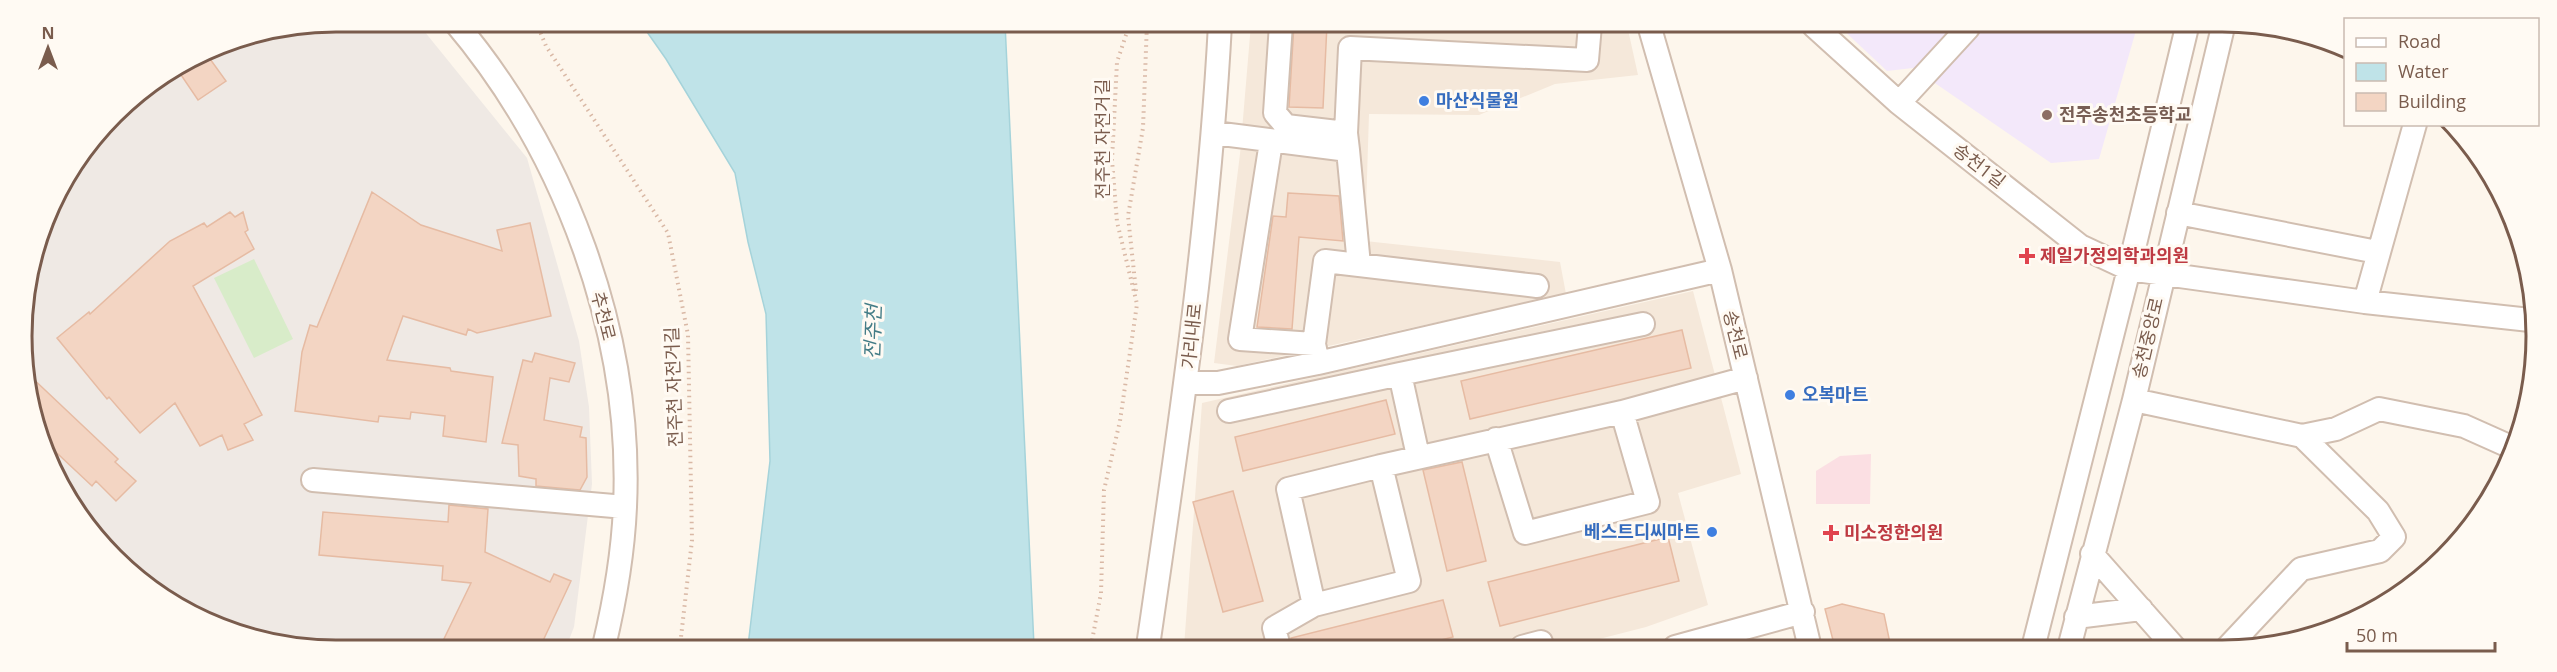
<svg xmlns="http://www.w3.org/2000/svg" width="2557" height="672" font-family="'Open Sans','Noto Sans KR',sans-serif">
  <rect width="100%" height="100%" fill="#fdf6ec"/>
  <path fill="#f5e8da" d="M1251,24L1627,25L1638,75L1555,84L1479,115L1369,114L1365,241L1560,262L1566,294L1237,366L1214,363L1240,154Z
    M1693,291L1741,474L1678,493L1708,605L1646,627L1568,647H1184L1202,403Z"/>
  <path fill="#efe9e4" d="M336,21H416L527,158L579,341L589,407L592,484L574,627L567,645H275L161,598L86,527L32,418L22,315L54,196L128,99L216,45Z"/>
  <path fill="#f3e8fa" d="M1839,26L2137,27L2099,159L2051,163L1913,68L1887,71Z"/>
  <path fill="#fbdfe3" d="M1871,454L1870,504H1816V471L1840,456Z"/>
  <path fill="#d8ecc9" d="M254,259L293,339L254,358L214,278Z"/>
  <path fill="#bfe3e8" stroke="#a5d3da" stroke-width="1.5" d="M640,22L1005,23L1034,646H748L770,461L766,314L748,242L735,173L666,59Z"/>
  <path fill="#f3d5c3" stroke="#e6bba3" stroke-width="1.5" d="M1294,24H1327L1323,108L1289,107Z
    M205,52L226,81L198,100L177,69Z
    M372,192L421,225L502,251L497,230L530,223L551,316L477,333L468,329L466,335L403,316L387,360L450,368L451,371L493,377L486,442L443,436L445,416L411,412L410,419L379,416L378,422L295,411L302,352L310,325L317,327Z
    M1288,193L1339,196L1343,241L1299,237L1292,329L1257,327L1273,216L1286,217Z
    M230,212L235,217L243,212L248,230L245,232L254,249L193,286L262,415L244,424L253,440L228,450L222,435L200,446L175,403L140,433L109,397L107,399L57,338L89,312L90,314L170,241L204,223L207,227Z
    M1682,330L1691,368L1470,419L1461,381Z
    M535,353L575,363L569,382L550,378L544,420L582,427L580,437L586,438L587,477L580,490L536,486V479L519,476L518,445L502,443L523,360L532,362Z
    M27,373L118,459L115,462L136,481L116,501L96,481L92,486L42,439L32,418Z
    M1386,400L1395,434L1243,471L1235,437Z
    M1462,462L1486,561L1447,571L1423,470Z
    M1233,491L1263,601L1223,612L1193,502Z
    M449,505L488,509L485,552L550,582L554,574L571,581L541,645H441L471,583L442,580L443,566L319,555L323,512L448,522Z
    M1668,537L1679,581L1500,626L1488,582Z
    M1443,600L1453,637L1413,647H1292L1291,638Z
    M1842,604L1884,614L1891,648H1835L1825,609Z"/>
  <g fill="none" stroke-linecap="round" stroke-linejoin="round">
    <defs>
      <path id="minor" d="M454,21C565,152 633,334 625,507C623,553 615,600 604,646
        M1281,24L1275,113L1286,126L1346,133
        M1649,25L1720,270L1810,648
        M1814,26L1899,103L2080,246L2129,269L2365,302L2530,320
        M1899,103L1968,28
        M1214,133L1348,150L1346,133L1350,48L1587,60L1590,25
        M1271,142L1240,339L1314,344
        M1348,150L1359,265
        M2178,213L2377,252
        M2365,302L2415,124
        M1318,363L1314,344L1325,261L1537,286
        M1400,374L1643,324
        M1186,383H1218L1318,363L1720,270
        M2134,400L2302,436L2336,429L2379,409L2464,426L2511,447
        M1229,411L1400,374L1418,456
        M1496,439L1525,533L1648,502L1622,412
        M313,480L625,507
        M2092,554L2175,648
        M1314,605L1288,489L1381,466
        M2076,617L2141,609
        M1148,646C1178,440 1209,233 1220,24
        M1279,647L1274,628L1314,605L1409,581L1381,466L1622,412L1746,378
        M1522,647L1541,642
        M1675,647L1803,612
        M2033,648L2129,269L2187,27
        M2069,648L2134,400L2223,27
        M2227,648L2301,569L2380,551L2394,537L2378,511L2302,436"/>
    </defs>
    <use href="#minor" stroke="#d1beb0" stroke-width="26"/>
    <path stroke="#d9b8a5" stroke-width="4" stroke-dasharray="1.5 4.5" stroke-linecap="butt" d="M536,22L546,46L668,233L688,335L692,540L680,646
      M1136,291L1128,216L1143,128L1147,23
      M1091,646L1101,593L1104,490L1120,421L1137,304L1117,222L1112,160L1117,62L1130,23"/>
    <use href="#minor" stroke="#fff" stroke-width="22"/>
  </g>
  <g fill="#3f7fe0" stroke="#fffaf3" stroke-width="2">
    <circle cx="1424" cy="101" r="6"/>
    <circle cx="1790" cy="395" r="6"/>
    <circle cx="1712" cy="532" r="6"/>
  </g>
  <circle fill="#8d6e63" stroke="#fffaf3" stroke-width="2" cx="2047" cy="115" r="6"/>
  <g fill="#e0444e" stroke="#fffaf3" stroke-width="2">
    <path d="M2024 247h6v6h6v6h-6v6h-6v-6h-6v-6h6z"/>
    <path d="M1828 524h6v6h6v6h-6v6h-6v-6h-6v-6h6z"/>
  </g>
  <g text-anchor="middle" stroke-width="6" stroke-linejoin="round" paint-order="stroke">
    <g font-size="18" font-weight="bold" fill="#366cbe" stroke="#fffaf3" text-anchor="start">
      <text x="1436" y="107">마산식물원</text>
      <text x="1802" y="401">오복마트</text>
      <text x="1700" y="538" text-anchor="end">베스트디씨마트</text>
    </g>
    <g font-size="18" font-weight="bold" fill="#785e54" stroke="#fffaf3" text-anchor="start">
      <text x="2059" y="121">전주송천초등학교</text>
    </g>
    <g font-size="18" fill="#7a5c4d" stroke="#fffaf3">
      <text transform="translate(1103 139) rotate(-90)" y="6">전주천 자전거길</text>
      <text transform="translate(1979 166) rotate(38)" y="6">송천1길</text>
      <text transform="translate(603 316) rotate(76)" y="6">추천로</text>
      <text transform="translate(1735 335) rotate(76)" y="6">송천로</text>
      <text transform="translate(1192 336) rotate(-84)" y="6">가리내로</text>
      <text transform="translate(2148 338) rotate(-77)" y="6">송천중앙로</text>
      <text transform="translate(674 387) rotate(-92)" y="6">전주천 자전거길</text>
    </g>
    <g font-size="18" font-weight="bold" fill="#be3a42" stroke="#fffaf3" text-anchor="start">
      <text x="2040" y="262">제일가정의학과의원</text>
      <text x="1844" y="539">미소정한의원</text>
    </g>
    <g font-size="20" font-style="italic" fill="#437c86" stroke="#fffaf3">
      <text transform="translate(873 332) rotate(-88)" y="7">전주천</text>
    </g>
  </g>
  <path d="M0 0H2557V672H0ZM336 32H2222A304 304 0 0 1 2526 336V336A304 304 0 0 1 2222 640H336A304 304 0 0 1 32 336V336A304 304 0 0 1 336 32Z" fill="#fffaf3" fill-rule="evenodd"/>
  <path fill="none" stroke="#7a5c4d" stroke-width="3" d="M336 32H2222A304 304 0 0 1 2526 336V336A304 304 0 0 1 2222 640H336A304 304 0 0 1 32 336V336A304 304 0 0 1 336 32Z"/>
  <rect x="2344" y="18" width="195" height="108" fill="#fffaf3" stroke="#cabbb1" stroke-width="1.5"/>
  <rect x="2356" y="38" width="30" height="9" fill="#ffffff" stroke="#cabbb1" stroke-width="1.5"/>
  <text x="2398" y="48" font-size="18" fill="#7a5c4d">Road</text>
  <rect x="2356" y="63" width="30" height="18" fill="#bfe3e8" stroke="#cabbb1" stroke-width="1.5"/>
  <text x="2398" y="78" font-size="18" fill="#7a5c4d">Water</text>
  <rect x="2356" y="93" width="30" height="18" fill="#f3d5c3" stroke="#cabbb1" stroke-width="1.5"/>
  <text x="2398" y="108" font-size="18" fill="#7a5c4d">Building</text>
  <g transform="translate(48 48)" stroke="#fffaf3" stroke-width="4.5" paint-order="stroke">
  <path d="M0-4.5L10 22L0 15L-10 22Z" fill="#7a5c4d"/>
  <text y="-9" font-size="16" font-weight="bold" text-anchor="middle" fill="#7a5c4d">N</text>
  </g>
  <path d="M2347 642v9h148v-9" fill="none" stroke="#7a5c4d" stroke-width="3"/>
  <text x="2356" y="642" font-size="18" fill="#7a5c4d" stroke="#fffaf3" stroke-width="4.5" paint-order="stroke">50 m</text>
</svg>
